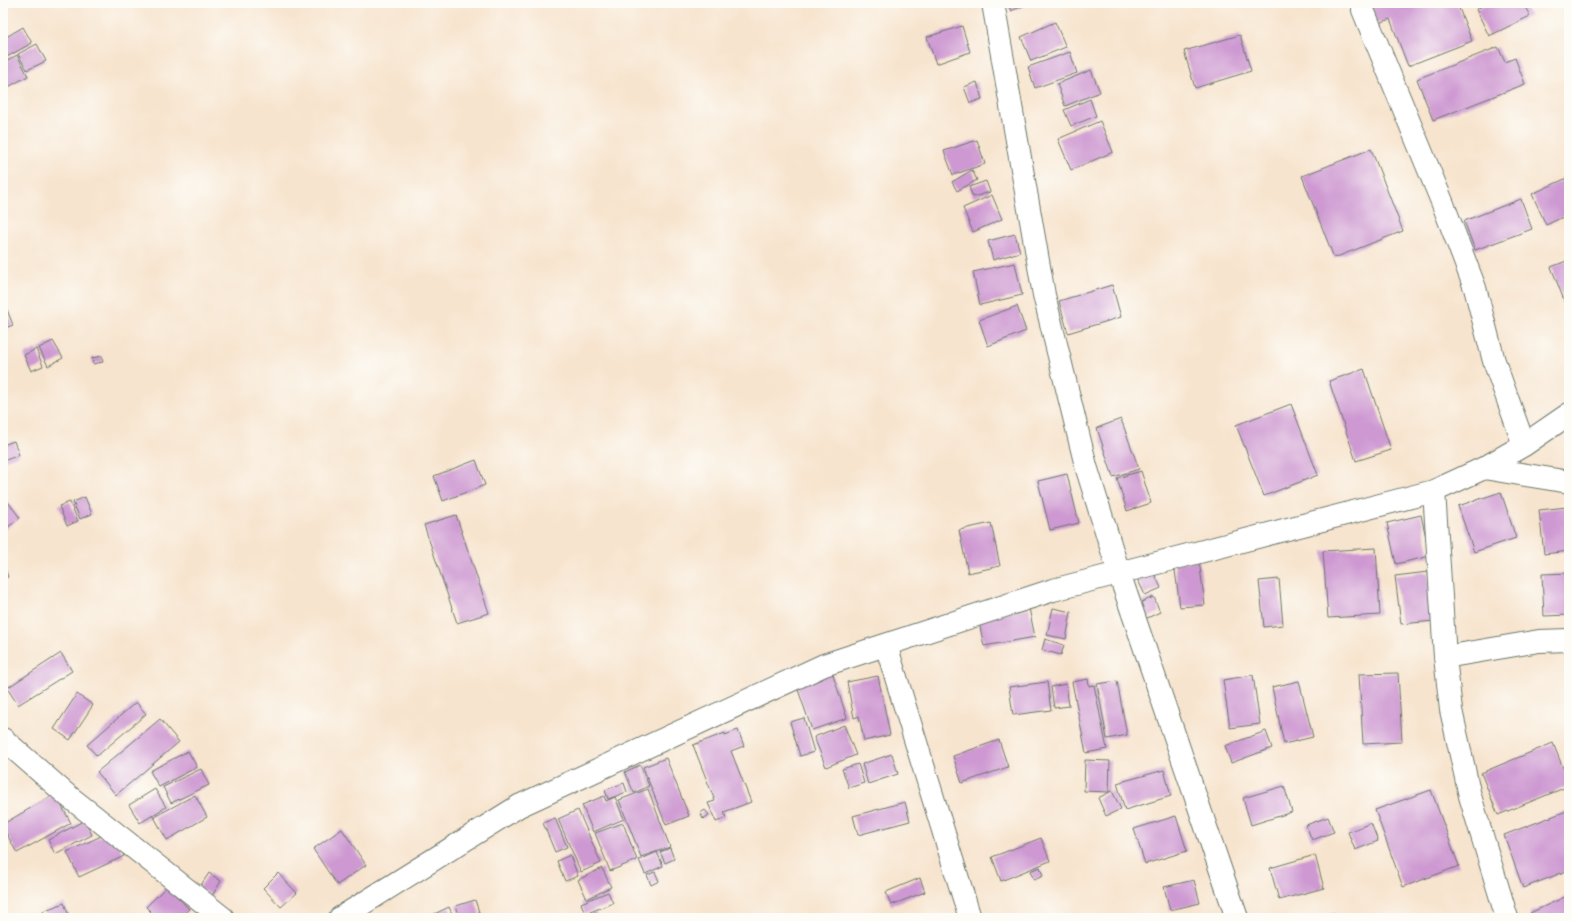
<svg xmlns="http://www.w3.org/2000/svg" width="1572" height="921" font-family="'Gochi Hand',sans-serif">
  <rect width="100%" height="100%" fill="#fdfcf7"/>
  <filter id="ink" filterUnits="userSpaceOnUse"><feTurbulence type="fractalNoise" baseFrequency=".025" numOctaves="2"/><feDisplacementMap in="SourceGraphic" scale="8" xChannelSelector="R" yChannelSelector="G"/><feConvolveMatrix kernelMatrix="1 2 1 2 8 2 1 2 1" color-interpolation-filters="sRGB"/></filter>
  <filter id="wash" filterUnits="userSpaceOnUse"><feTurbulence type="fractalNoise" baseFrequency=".012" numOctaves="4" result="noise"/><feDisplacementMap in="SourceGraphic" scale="16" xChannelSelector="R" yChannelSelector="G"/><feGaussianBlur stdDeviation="0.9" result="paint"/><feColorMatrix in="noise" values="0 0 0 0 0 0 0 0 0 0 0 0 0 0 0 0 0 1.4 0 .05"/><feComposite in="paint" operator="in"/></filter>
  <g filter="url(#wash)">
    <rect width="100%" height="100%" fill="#f7e4ce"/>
    <g id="blocks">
      <path fill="#ce99d2" d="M1007,3H1030L1011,11Z
        M1369,3H1457L1472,41L1408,66L1390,19L1377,24Z
        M1489,3H1523L1530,16L1489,36L1476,9Z
        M1055,22L1066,47L1031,61L1021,37Z
        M962,26L970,52L936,64L927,37Z
        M23,27L32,43L3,59V39Z
        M1240,35L1251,71L1195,88L1184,51Z
        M37,44L46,61L27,70L18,54Z
        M1498,47L1505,62L1515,58L1525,84L1433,120L1417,79Z
        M1070,52L1077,73L1035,88L1028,67Z
        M17,55L28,76L3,90V63Z
        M1091,70L1100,92L1065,106L1057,84Z
        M977,82L982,99L970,103L964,87Z
        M1090,99L1096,116L1071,126L1064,110Z
        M1100,121L1113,152L1071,170L1058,139Z
        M977,140L985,164L953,175L944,151Z
        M1371,149L1403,231L1334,258L1302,176Z
        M972,170L977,180L957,191L952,182Z
        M1569,177V225L1565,216L1546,225L1532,194Z
        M986,181L990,192L973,197L969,187Z
        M992,195L1002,219L973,232L963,208Z
        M1521,199L1532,229L1475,250L1464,221Z
        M1015,234L1020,252L993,260L988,241Z
        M1569,260V313L1551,267Z
        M1015,263L1022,295L980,305L973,272Z
        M1112,285L1121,317L1068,333L1059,301Z
        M1017,306L1026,331L988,346L979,320Z
        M6,307L13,325L3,329V308Z
        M53,341L63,358L48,366L39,348Z
        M36,349L43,366L31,371L24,355Z
        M102,356L103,362L93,364L92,358Z
        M1364,369L1391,450L1356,461L1329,381Z
        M1291,404L1318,475L1264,496L1236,425Z
        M1121,419L1139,469L1113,477L1097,428Z
        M14,441L19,455L3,461V445Z
        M476,460L485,485L443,501L434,476Z
        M1141,471L1151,503L1127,511L1117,478Z
        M1067,474L1079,523L1050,530L1038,481Z
        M1501,492L1516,538L1474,552L1458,506Z
        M85,497L92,514L80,519L73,502Z
        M8,502L20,518L4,530L3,529V506Z
        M70,502L78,521L67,526L59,506Z
        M1567,507L1569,528V551L1544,554L1539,510Z
        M456,515L489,613L457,623L424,525Z
        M1421,515L1430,556L1396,564L1387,523Z
        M991,523L1000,566L968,573L959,530Z
        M1376,548L1380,615L1328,618L1323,551Z
        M1199,560L1205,605L1180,607L1174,563Z
        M3,565L8,577L3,580Z
        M1153,571L1161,588L1145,595L1137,578Z
        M1428,572L1434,621L1401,624L1395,576Z
        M1569,573V615L1544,616L1542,574Z
        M1279,579L1283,625L1264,627L1259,581Z
        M1154,597L1160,612L1143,620L1136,604Z
        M1029,608L1035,637L984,646L978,617Z
        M1053,608L1071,612L1066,639L1047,635Z
        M1045,639L1064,645L1061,655L1042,650Z
        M61,653L72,671L18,705L7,688Z
        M832,672L847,718L812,730L796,684Z
        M1398,673L1402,742L1363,744L1359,674Z
        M1253,675L1260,724L1230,728L1223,680Z
        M878,676L890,735L864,741L859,716L854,718L847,682Z
        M1088,679L1089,686L1094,685L1107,749L1086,753L1072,682Z
        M1117,681L1127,735L1107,739L1097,684Z
        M1299,681L1313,737L1284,744L1272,687Z
        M1047,682L1051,710L1013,715L1009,687Z
        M1066,684L1069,706L1054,708L1051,687Z
        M77,694L93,705L70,740L54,729Z
        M136,702L146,714L97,756L87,745Z
        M804,718L814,752L800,756L790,722Z
        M160,719L179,742L116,795L97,772Z
        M844,725L856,755L826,767L814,737Z
        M738,730L744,746L731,751L751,802L724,812L726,818L716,822L708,803L715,801L693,745L725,733V735Z
        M1266,731L1272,748L1231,763L1225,746Z
        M999,740L1008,767L962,783L953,756Z
        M1553,743L1569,783V786L1498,815L1481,773Z
        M188,751L197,767L159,787L150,771Z
        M892,754L898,774L868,784L862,764Z
        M666,758L689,816L666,825L643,767Z
        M1085,760L1110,761L1109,792L1084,791Z
        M858,764L864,783L849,788L842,769Z
        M640,765L649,786L634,793L625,772Z
        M201,769L209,785L171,803L163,787Z
        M1164,770L1171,796L1125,810L1117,783Z
        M624,783L627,792L608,799L605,790Z
        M1284,786L1292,812L1251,825L1243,798Z
        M155,789L166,807L140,823L129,805Z
        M648,789L670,847L641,857L619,800Z
        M1431,790L1459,866L1403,887L1375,810Z
        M1112,791L1121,809L1106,816L1098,798Z
        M55,794L71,823L17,853L3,827V824Z
        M195,795L207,817L167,840L154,817Z
        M604,796L606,801L615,797L624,819L593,832L582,805Z
        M905,802L910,821L858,835L853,816Z
        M578,810L601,863L581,872L558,819Z
        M705,810L709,815L703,819L700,813Z
        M1569,810V870L1523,888L1504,835Z
        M1176,816L1187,851L1145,864L1134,829Z
        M1328,817L1334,832L1312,840L1306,825Z
        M555,818L567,847L555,852L543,823Z
        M85,820L92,835L55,854L48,840Z
        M623,823L637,860L610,871L595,833Z
        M1371,823L1378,841L1355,850L1348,832Z
        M342,829L366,865L337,885L313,849Z
        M112,831L124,856L79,877L67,852Z
        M1041,838L1050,861L1001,881L992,857Z
        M670,848L674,859L665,863L660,852Z
        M657,852L663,866L645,874L639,860Z
        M570,855L578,876L565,881L557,861Z
        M1315,855L1324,888L1279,900L1270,868Z
        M1040,867L1043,876L1034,880L1030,871Z
        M602,868L611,887L587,899L578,880Z
        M655,872L659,881L651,885L647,875Z
        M209,873L221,881L212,896L199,888Z
        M278,873L297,893L281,907L263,888Z
        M920,878L925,892L891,905L886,892Z
        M1194,880L1200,903L1170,910L1164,887Z
        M167,886L189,909L179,918H157L146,907Z
        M608,892L613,903L585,914L581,903Z
        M1569,895V918H1532L1530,913Z
        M475,900L481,918H460L456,906Z
        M64,903L70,918H46L43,911Z
        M449,907L454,918H426Z
        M596,912L598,918H589L588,915Z
        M1334,913L1336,918H1319Z"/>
    </g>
  </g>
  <g filter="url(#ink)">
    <use href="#blocks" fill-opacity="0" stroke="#6b776a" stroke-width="1"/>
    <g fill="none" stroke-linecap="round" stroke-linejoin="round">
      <defs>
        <path id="minor" d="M993,3L1044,295L1086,466L1119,573L1237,918
          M1363,10L1443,204L1475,288L1494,361L1524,445
          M1484,468L1524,445L1569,414
          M1434,491L1445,657L1451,710L1470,796L1507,918
          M886,645L970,918
          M1445,657L1539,641L1569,640
          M3,739L67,795L223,918
          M340,918L519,806L824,665L1053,590L1434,491L1484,468L1569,482"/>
      </defs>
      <use href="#minor" stroke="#6b776a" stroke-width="24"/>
      <use href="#minor" stroke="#fff" stroke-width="22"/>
    </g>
  </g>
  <rect width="1572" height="921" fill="none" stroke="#fdfcf7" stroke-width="16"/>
</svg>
